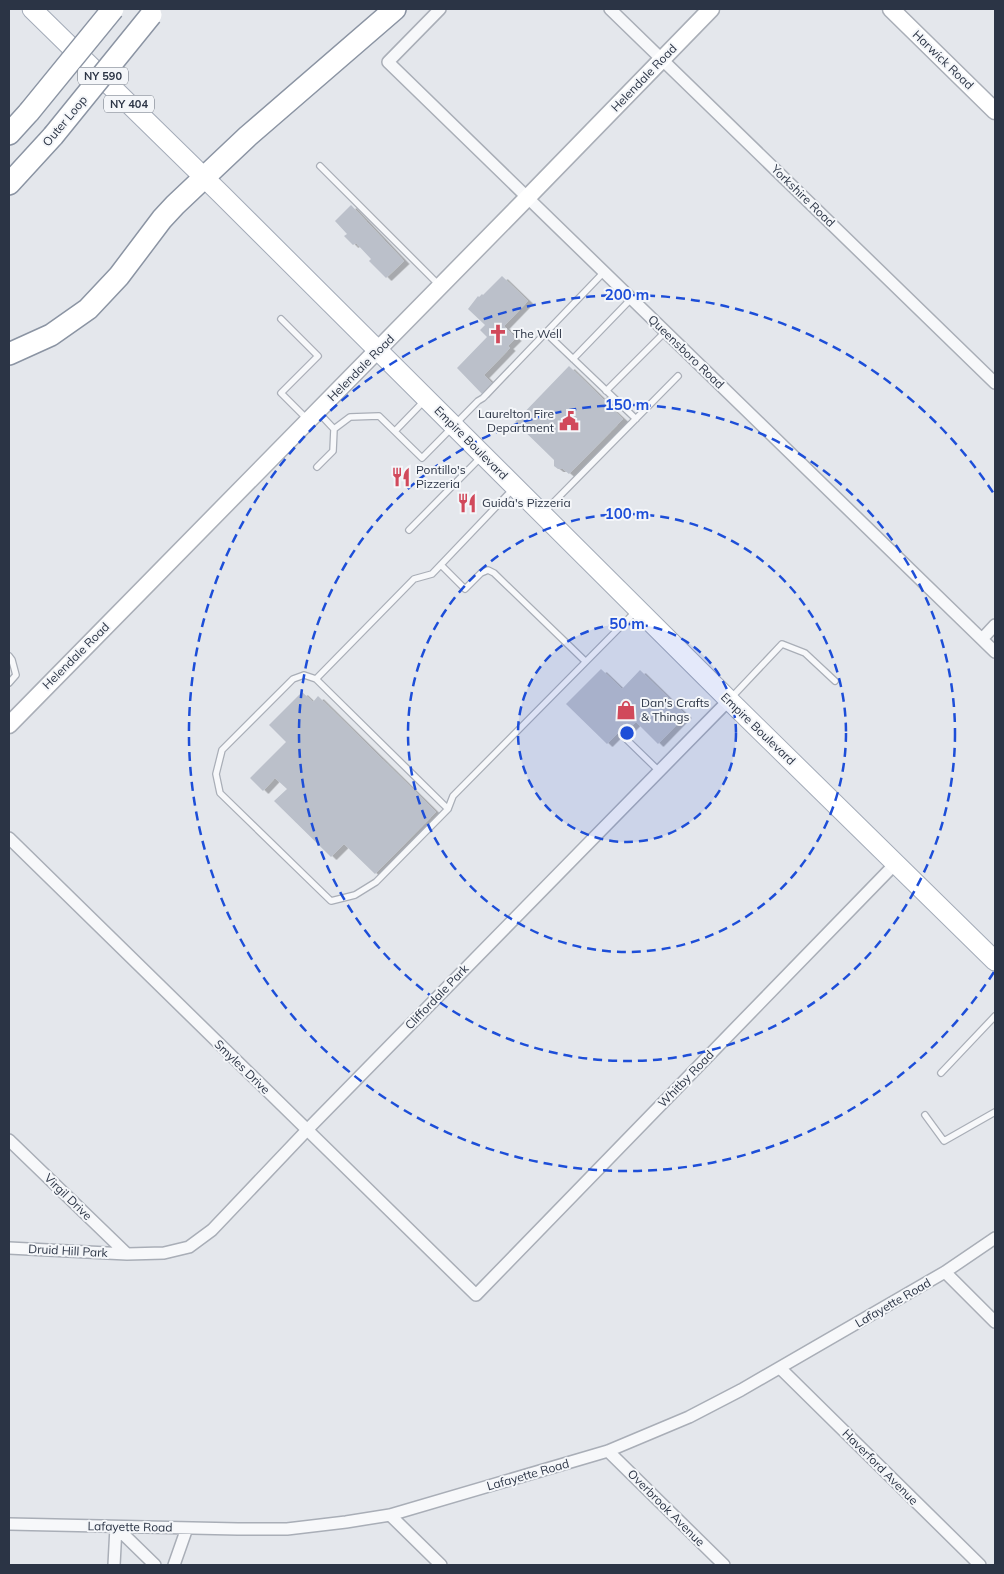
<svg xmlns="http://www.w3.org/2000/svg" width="1004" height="1574" font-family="Mulish,sans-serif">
  <defs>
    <filter id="shadow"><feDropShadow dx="5.5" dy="3" stdDeviation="0" flood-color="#0004"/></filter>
  </defs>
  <rect width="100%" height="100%" fill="#e4e7ec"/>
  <path fill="#bbc0ca" filter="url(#shadow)" d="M351,205L404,261L386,278L369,261L371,259L356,243L353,245L344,236L347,234L335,221Z
    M502,276L528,301L504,326L516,338L508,346L510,348L484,375L493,384L483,395L457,368L487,337L480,330L485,325L468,309L478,296L479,297L482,294L483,295Z
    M569,366L604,400L608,396L615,403L611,408L623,419L569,474L563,469H558L554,466V460L515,422Z
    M601,669L622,689L640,670L686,715L658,744L636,722L629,729L627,727L622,731L621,730L607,744L566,704Z
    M302,692L313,702L318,696L436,812L375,874L344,844L331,857L274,801L287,789L275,778L263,791L250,778L286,742L269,725Z"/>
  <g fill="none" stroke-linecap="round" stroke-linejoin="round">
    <defs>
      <path id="lane" d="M320,166L439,285
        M281,319L318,356L281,393L307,419
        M546,333L636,419
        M573,359L631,299
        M606,391L665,332
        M319,413L334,429L350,417L379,416L422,458L478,401L483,398L604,272
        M395,431L425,400
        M317,467L333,451L334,429
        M513,489L432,574L414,579L316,679L304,675L293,679L222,750L216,774L220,793L331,901L355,895L376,882L448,809L453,796L636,611
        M545,511L678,376
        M409,530L481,457
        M441,565L465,589L481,573L488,570L494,573L585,661
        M9,656L12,660L16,675L9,683
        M316,679L448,809
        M731,698L782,644L805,653L835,681
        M623,736L659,771
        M941,1073L995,1016
        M925,1115L944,1141L995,1112"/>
      <path id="street" d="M440,9L388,62L995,652
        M610,9L995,383
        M982,639L995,625
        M9,838L476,1295L896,863
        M9,1140L127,1254
        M9,1248L127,1254L164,1253L189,1247L212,1230L307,1130L729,700
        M945,1272L995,1322
        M780,1368L980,1565
        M608,1451L724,1565
        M390,1515L441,1565
        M9,1524L238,1529H287L346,1522L390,1515L608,1451L689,1417L741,1390L945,1272L995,1238
        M116,1527L155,1565
        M114,1565L116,1527
        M174,1565L187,1528"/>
      <path id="secondary" d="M891,9L995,111
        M9,725L527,198L711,9"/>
      <path id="primary" d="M32,9L221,194L729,700L995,961"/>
      <path id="highway" d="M9,134L29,112
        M9,184L53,136
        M9,354L51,335L88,309L119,276L162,219L175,205L248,136L395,9"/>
    </defs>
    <use href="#lane" stroke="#a9aeb7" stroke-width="8"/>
    <use href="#street" stroke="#a9aeb7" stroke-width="14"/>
    <use href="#secondary" stroke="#a9aeb7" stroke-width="19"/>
    <use href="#primary" stroke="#a3abb8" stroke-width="21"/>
    <use href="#highway" stroke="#8b94a3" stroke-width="24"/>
    <use href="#lane" stroke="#f7f8fa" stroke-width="5.5"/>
    <use href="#street" stroke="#f7f8fa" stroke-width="11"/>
    <use href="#secondary" stroke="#fff" stroke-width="16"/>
    <use href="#primary" stroke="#fff" stroke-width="19"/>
    <use href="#highway" stroke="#fff" stroke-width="21"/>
    <defs>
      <path id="highway-bridge" d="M29,112L113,9
        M53,136L151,15"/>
    </defs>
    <use href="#highway-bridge" stroke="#8b94a3" stroke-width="24" stroke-linecap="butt"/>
    <use href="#highway-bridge" stroke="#fff" stroke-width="21"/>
  </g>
  <circle cx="627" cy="733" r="109" fill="#1d4ed8" fill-opacity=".12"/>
  <g fill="none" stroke="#1d4ed8" stroke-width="2.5" stroke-dasharray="9 6">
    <circle cx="627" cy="733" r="109"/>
    <circle cx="627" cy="733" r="219"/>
    <circle cx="627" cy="733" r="328"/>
    <path d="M994 972A438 438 0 1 1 994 494"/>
  </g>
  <defs>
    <symbol id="church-bare" viewBox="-9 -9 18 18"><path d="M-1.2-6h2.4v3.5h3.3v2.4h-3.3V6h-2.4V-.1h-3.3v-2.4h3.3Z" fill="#d1495b" stroke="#f4f6f9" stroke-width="2.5" paint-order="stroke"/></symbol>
    <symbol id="civic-bare" viewBox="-9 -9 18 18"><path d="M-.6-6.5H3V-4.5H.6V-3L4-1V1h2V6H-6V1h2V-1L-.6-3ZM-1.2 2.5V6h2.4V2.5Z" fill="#d1495b" stroke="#f4f6f9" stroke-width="2.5" paint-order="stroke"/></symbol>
    <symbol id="restaurant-bare" viewBox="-9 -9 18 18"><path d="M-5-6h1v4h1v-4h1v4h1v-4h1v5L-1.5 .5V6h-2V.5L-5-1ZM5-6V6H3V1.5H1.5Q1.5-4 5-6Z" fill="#d1495b" stroke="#f4f6f9" stroke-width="2.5" paint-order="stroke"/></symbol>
    <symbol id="shop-bare" viewBox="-9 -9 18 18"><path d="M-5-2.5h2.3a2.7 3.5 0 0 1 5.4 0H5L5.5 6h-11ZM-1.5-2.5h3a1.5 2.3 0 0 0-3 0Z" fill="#d1495b" stroke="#f4f6f9" stroke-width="2.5" paint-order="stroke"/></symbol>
  </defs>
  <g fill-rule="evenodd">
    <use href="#church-bare" x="484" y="320" width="28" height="28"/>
    <use href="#civic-bare" x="555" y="407" width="28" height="28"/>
    <use href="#restaurant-bare" x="387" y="463" width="28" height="28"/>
    <use href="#restaurant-bare" x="453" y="489" width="28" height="28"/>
    <use href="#shop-bare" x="612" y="696" width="28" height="28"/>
  </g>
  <g text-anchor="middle" stroke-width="4" stroke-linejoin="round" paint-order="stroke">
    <g fill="#f4f6f9" stroke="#676e7b" stroke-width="1">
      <rect x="78" y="67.5" width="50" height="17" rx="4"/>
      <rect x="104" y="95.5" width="50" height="17" rx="4"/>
    </g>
    <g font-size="11" font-weight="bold" fill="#2b3445">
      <text x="103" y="80">NY 590</text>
      <text x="129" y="108">NY 404</text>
    </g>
    <g font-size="12" fill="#2b3445" stroke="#f4f6f9">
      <text transform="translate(943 60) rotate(44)" y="4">Harwick Road</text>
      <text transform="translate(644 78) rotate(-46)" y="4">Helendale Road</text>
      <text transform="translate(65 121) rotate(-50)" y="4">Outer Loop</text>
      <text transform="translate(803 196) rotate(44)" y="4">Yorkshire Road</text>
      <text transform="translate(686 352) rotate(44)" y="4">Queensboro Road</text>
      <text transform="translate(361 368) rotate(-45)" y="4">Helendale Road</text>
      <text transform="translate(471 443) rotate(45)" y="4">Empire Boulevard</text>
      <text transform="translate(76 656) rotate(-45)" y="4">Helendale Road</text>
      <text transform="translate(758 729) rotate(44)" y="4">Empire Boulevard</text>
      <text transform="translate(437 997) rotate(-46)" y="4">Cliffordale Park</text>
      <text transform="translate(242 1067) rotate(44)" y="4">Smyles Drive</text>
      <text transform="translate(686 1079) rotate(-46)" y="4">Whitby Road</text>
      <text transform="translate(68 1197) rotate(44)" y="4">Virgil Drive</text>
      <text transform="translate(68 1251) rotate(3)" y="4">Druid Hill Park</text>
      <text transform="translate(893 1303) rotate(-30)" y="4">Lafayette Road</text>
      <text transform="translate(880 1467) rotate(45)" y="4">Haverford Avenue</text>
      <text transform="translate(528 1475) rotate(-16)" y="4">Lafayette Road</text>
      <text transform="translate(666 1508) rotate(45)" y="4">Overbrook Avenue</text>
      <text transform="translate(130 1527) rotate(1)" y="4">Lafayette Road</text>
    </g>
    <g font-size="12" fill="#2b3445" stroke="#f4f6f9" text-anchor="start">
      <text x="513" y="338">The Well</text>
      <text x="554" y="418" text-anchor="end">Laurelton Fire<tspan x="554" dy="14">Department</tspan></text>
      <text x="416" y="474">Pontillo's<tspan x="416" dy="14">Pizzeria</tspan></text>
      <text x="482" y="507">Guida's Pizzeria</text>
      <text x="641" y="707">Dan's Crafts<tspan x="641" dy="14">&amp; Things</tspan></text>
    </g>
  </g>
  <circle cx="627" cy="733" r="8" fill="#1d4ed8" stroke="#f4f6f9" stroke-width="2.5"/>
  <g font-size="15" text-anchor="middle" font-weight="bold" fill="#1d4ed8" stroke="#f4f6f9" stroke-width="4" stroke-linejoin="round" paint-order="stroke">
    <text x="627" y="300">200 m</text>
    <text x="627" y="410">150 m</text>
    <text x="627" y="519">100 m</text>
    <text x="627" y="629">50 m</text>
  </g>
  <rect width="1004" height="1574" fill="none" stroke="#2b3445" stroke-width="20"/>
</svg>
